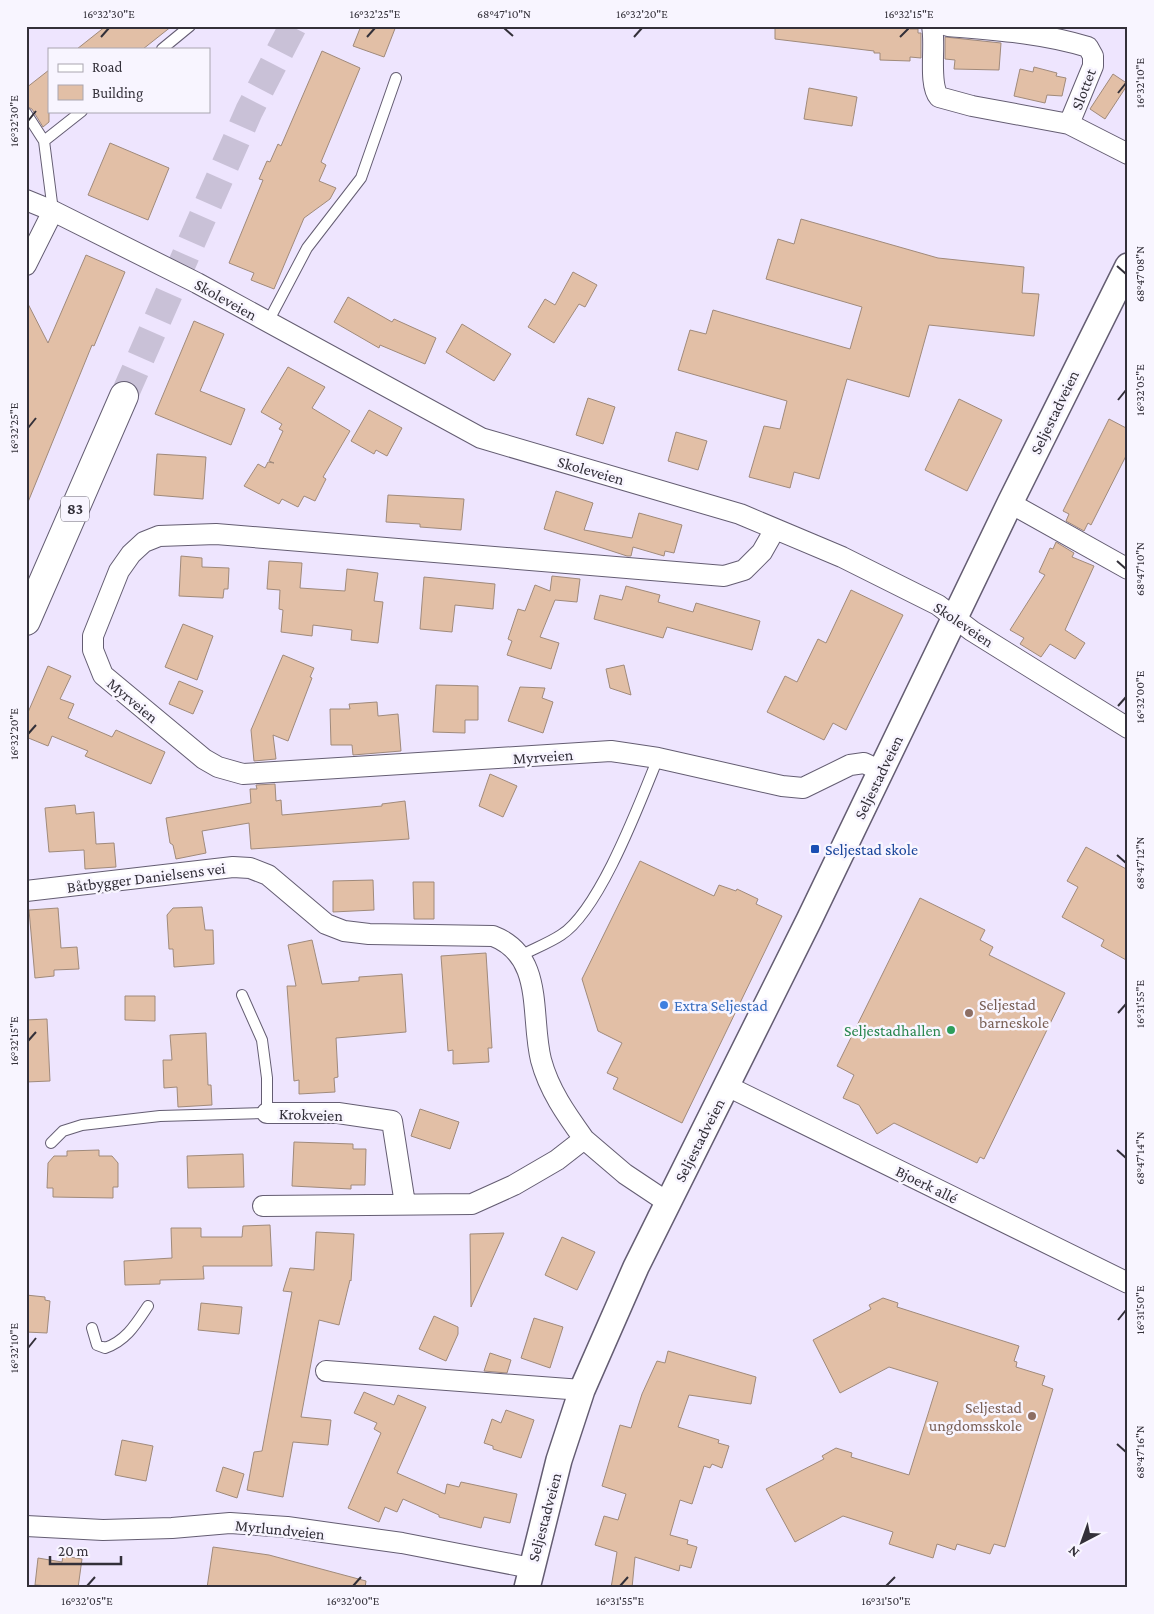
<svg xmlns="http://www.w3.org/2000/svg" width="1154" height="1614" font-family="'Crimson Pro',serif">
  <rect width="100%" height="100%" fill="#eee5fe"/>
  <path fill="#e2bfa6" stroke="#a08a7b" d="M106,26H172L143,49H77Z
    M361,26H396L384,57L353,46Z
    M775,26H910V29H918V33H921V58L910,57V61L880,60V53H874V51L775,39Z
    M945,37L1001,43L999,70L954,69L955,60L945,59Z
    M322,51L360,68L321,162L326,165L319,181L336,188L330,199L304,218L274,289L251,280L254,273L229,263L263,180L259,179L267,161L270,162L278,144L281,146Z
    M1034,67L1057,73L1056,76L1066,78L1062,96L1047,95L1045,103L1014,96L1020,69L1033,72Z
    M49,70V122L43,127L32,109L26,106V88Z
    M1113,74L1128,84L1105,119L1090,109Z
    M809,88L857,97L852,126L804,119Z
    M110,143L169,168L148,220L88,195Z
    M801,219L938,258L1024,267L1022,293L1039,294L1034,336L929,325L909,397L847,379L819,479L794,472L790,488L749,477L764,426L780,429L787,401L678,370L690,330L706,334L713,310L850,349L862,307L766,279L778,239L794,244Z
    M86,255L125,272L94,346L92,345L26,507V300L48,343Z
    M573,272L597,285L585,307L579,304L554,343L528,327L545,299L555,305Z
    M348,297L392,322L394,319L436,338L425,364L380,345L379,348L334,322Z
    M194,321L224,334L200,391L245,409L231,445L155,414Z
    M462,324L511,354L494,381L446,352Z
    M288,367L325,387L312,408L350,431L323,477L326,479L315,501L304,496L298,507L282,499L279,504L244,486L258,464L265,468L268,462L274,463L269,461L283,431L279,429L282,424L261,412Z
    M588,398L615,407L603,444L576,435Z
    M959,399L1002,420L967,491L925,470Z
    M369,410L402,428L387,456L376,450L374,454L351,441Z
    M1109,419L1128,429V452L1091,525L1088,523L1084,531L1066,521L1069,514L1063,511Z
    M676,432L707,441L698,470L668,461Z
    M157,454L206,457L203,499L154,495Z
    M556,491L593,503L584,530L632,538L639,513L682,525L674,553L665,551L664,556L633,547L631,556H627L544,529Z
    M388,495L464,499L461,530L420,527V524L386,522Z
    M1056,542L1074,553L1072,557L1094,566L1065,630L1085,643L1075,659L1050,644L1041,657L1020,644L1024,638L1010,630L1045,575L1039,572L1050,548L1053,549Z
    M181,556L202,558V567L229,568L228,589H224L223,598L179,596Z
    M269,561L302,563L300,588L345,591L347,569L378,573L374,601L383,602L378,643L351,640L352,630L313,625L312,636L281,632L283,610L279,609L280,590L267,589Z
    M552,576L580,579L577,602L555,600L540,637L559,643L551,669L507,655L512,641L508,639L518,609L525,611L535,585L550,591Z
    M424,577L495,584L493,609L455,605L452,632L420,629Z
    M626,586L660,595L658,602L693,612L696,603L760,621L752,650L667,627L663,638L594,619L600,595L622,600Z
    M851,590L903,615L846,730L833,723L824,740L767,712L785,676L797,682L818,639L826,643Z
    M183,624L213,636L197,680L165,667Z
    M283,655L314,668L310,677L312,678L288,741L273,735L276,759L254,761L251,730Z
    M624,665L631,695L610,688L606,669Z
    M48,666L71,676L60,699L74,704L68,718L112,737L116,730L165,752L151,784L85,756L88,751L52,736L48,746L26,737V717Z
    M179,681L203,691L193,714L169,704Z
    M436,685L478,686V720H465V733L433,732Z
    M520,687L545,688L542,698L553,702L543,733L508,721Z
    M377,702L378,716L398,714L401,751L353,755L352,745H331L330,709H350L349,704Z
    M490,774L517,786L503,817L479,806Z
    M275,784L276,801L281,800L282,815L382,806V804L405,801L409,839L251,849L249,823L202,831L206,853L176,859L173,845L170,843L166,818L251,803L250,789H257L256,785Z
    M75,805L76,814L94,812L96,844L114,843L116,867L85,869L84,850L49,852L45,808Z
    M1086,847L1128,870V961L1101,946L1104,940L1062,917L1078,887L1067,881Z
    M640,861L714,896L719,885L736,891L737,889L758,899L756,904L782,916L682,1123L613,1089L618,1078L607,1073L622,1043L598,1031L582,979Z
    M373,880L374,910L333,912V881Z
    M413,882H434V919H414Z
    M920,898L985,930L980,940L993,947L989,955L1065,993L984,1159L980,1157L977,1163L894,1123L877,1134L859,1105L843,1098L854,1075L837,1066Z
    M202,907L205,930H213L214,964L174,967L173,949H169L167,915L173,908Z
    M58,908L61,948L77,947L79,969L54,970V976L35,978L29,910Z
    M312,940L322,984L359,981V977L402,974L406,1032L336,1038L338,1077L334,1078L335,1092L299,1094V1080L294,1081L287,986H296L288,945Z
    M486,953L492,1048H488L489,1062L453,1064V1050L448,1051L441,956Z
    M125,996H155V1021L125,1020Z
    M47,1019L50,1081L26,1082V1020Z
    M206,1033L208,1085H211L212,1105L178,1107L177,1087L164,1088L163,1060H172L170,1035Z
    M420,1109L459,1122L450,1149L411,1136Z
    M294,1142L353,1144V1149H366L365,1185H351V1189L292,1186Z
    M99,1150V1156H112L118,1163V1187H113V1198L53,1197V1188H47L48,1163L54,1156H67V1151Z
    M243,1154L244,1187L188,1188L187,1156Z
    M270,1225L272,1266H203L204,1279L160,1280V1284L125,1285L124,1261L172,1258L171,1228H201V1237H242L243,1226Z
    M316,1232L354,1234L351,1281L350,1280L339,1325L319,1320L301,1417L331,1420L328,1445L293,1442L283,1497L247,1490L254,1452L262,1451L280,1354L292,1292L283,1291L290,1268L314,1270Z
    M504,1233L471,1307L470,1234Z
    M562,1237L595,1252L577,1290L545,1275Z
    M26,1295L45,1297V1300L50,1301L47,1333L26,1332Z
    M883,1298L898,1303L897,1307L1019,1346L1014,1361L1017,1362L1016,1367L1045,1376L1042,1385L1053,1389L1005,1547L994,1544L990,1554L957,1544L955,1550L937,1544L933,1558L889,1544L893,1532L843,1516L795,1542L766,1489L824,1459L822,1456L836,1448L852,1453L851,1457L909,1475L938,1382L889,1367L840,1393L813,1340L871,1309L869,1305Z
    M201,1303L242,1307L239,1334L198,1330Z
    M434,1316L458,1327V1334L446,1361L419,1349Z
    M534,1318L563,1327L550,1368L521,1358Z
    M668,1351L756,1377L751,1404L689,1395L678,1427L719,1440L718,1443L729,1446L722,1468L712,1464L710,1468L704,1466L692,1504L680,1500L670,1535L688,1540L687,1544L697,1547L691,1568L680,1565L679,1571L635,1557L632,1588H611L617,1552L595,1545L604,1516L618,1520L626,1494L602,1486L620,1425L631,1428L642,1394L657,1361L665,1363Z
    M490,1353L511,1360L507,1373L484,1371Z
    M364,1392L394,1405L398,1395L426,1407L397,1473L445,1494L447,1484L459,1487L461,1482L517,1494L510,1523L484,1517L481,1528L439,1517V1515L403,1499L397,1512L385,1507L379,1522L348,1508L381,1433L374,1429L377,1423L354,1413Z
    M506,1410L534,1420L521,1458L493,1449V1446L484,1443L492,1419L501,1423Z
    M122,1440L153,1446L146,1481L115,1475Z
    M223,1467L244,1474L237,1498L216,1491Z
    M213,1547L269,1555L366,1581L365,1588H207Z
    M63,1556L82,1559L78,1588L35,1585L38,1558L62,1562Z"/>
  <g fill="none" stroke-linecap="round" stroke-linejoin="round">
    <path stroke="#c9c1d7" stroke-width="28" stroke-dasharray="28 14" stroke-linecap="butt" d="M124,396L249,111L293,26"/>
    <defs>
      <path id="service" d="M162,49L190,26
        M26,113L44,141L53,211
        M44,141L82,111
        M268,322L307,248L361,178L396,78
        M520,956C533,949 549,943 561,935C600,910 640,802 658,758
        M51,1143L63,1131L82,1125L160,1116L267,1113V1078L262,1040L242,995
        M92,1328L97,1345L105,1348C126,1341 136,1324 148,1306"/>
      <path id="minor" d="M932,26C936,45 928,84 939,97L972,106L1069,124L1128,154
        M948,26C995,30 1043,33 1088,47L1093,56V66L1069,124
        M26,200L53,211L197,283L481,438L740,514L842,557L938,605L972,631L1128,728
        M26,265L53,211
        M1010,503L1128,569
        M775,529L762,552L744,570L724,576L216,534L159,536L144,542L131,554L119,571L93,636V650L103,675L204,759L218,767L243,774L611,751L658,758L782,786L803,788L850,765L864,763L881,771
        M26,891L233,867L250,868L268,875L326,924L344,931L369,934L493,936C545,956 530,1016 541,1060C549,1090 566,1114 584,1139
        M727,1086L1128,1283
        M267,1113H338L392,1121L405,1204
        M263,1206L472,1204L514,1185L557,1160L584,1139L625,1174L667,1202
        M326,1371L582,1390
        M26,1526L103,1530L172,1528L230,1523L287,1527L402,1543L531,1568"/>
      <path id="tertiary" d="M527,1588L559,1460L582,1390L636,1267L809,920L1010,503L1128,266"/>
      <path id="trunk" d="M26,621L124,396"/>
    </defs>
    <use href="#service" stroke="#645d72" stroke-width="12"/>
    <use href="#minor" stroke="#645d72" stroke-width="22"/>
    <use href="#tertiary" stroke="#645d72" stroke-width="28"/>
    <use href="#trunk" stroke="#645d72" stroke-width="30"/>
    <use href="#service" stroke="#fff" stroke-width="10"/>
    <use href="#minor" stroke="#fff" stroke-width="20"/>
    <use href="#tertiary" stroke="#fff" stroke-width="25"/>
    <use href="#trunk" stroke="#fff" stroke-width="28"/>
  </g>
  <path fill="none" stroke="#333039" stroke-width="2" d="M504,28L513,36M101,37L109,28M367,37L375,28M634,37L642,28M900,37L909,28M1118,93L1126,83M28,121L36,111M1117,266L1126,274M1118,400L1126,390M28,428L36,418M1117,561L1126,569M1118,706L1126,697M28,734L36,725M1117,855L1126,863M1118,1013L1126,1004M28,1041L36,1032M1117,1150L1126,1158M1118,1320L1126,1310M28,1348L36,1338M1117,1444L1126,1452M87,1586L95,1577M353,1586L361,1577M620,1586L628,1577M886,1586L895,1577"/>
  <rect fill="#1a4fb4" stroke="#f8f5ff" stroke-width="2" x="810" y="844" width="10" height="10" rx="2.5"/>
  <circle fill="#3f7fe0" stroke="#f8f5ff" stroke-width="2" cx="664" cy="1005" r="5"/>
  <g fill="#8d6e63" stroke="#f8f5ff" stroke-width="2">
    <circle cx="969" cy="1013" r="5"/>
    <circle cx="1032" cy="1416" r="5"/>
  </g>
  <circle fill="#2e9e5b" stroke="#f8f5ff" stroke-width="2" cx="951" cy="1030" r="5"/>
  <g text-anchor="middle" stroke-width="5" stroke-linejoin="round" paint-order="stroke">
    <rect fill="#f8f5ff" stroke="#6e6b74" stroke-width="1" x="61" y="496.5" width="28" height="25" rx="4"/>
    <g font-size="15" font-weight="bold" fill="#333039">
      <text x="75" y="514">83</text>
    </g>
    <g font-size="16" fill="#333039" stroke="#f8f5ff">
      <text transform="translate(1083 89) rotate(-69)" y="6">Slottet</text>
      <text transform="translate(226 299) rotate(29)" y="6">Skoleveien</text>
      <text transform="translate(1054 412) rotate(-64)" y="6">Seljestadveien</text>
      <text transform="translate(591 470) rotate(16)" y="6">Skoleveien</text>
      <text transform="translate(964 624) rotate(34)" y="6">Skoleveien</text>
      <text transform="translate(133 700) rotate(40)" y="6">Myrveien</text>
      <text transform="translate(543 756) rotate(-4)" y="6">Myrveien</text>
      <text transform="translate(878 777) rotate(-64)" y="6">Seljestadveien</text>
      <text transform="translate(146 877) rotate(-7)" y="6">Båtbygger Danielsens vei</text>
      <text transform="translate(311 1114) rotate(2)" y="6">Krokveien</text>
      <text transform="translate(699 1140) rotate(-63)" y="6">Seljestadveien</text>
      <text transform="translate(927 1184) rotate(26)" y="6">Bjoerk allé</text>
      <text transform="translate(544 1517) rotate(-75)" y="6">Seljestadveien</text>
      <text transform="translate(280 1529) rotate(6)" y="6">Myrlundveien</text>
    </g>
    <g font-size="16" fill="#164399" stroke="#f8f5ff" text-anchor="start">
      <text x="825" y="855">Seljestad skole</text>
    </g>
    <g font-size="16" fill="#785e54" stroke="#f8f5ff" text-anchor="start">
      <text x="979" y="1010">Seljestad<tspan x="979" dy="18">barneskole</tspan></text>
      <text x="1022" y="1413" text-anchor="end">Seljestad<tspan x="1022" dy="18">ungdomsskole</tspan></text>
    </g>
    <g font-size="16" fill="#366cbe" stroke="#f8f5ff" text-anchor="start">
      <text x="674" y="1011">Extra Seljestad</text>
    </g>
    <g font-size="16" fill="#27864d" stroke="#f8f5ff" text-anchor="end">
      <text x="941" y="1036">Seljestadhallen</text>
    </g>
  </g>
  <rect width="1154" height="1614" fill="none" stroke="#f8f5ff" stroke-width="55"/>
  <rect x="48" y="48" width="162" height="65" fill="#f8f5ff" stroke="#a9a6b0"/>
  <rect x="58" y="64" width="25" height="8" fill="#ffffff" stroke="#a9a6b0"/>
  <text x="92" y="72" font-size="15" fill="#333039">Road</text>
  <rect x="58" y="85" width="25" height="15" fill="#e2bfa6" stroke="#a9a6b0"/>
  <text x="92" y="98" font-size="15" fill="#333039">Building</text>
  <g transform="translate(1082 1542) rotate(221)" stroke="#f8f5ff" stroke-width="4" paint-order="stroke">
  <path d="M0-4L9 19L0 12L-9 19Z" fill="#333039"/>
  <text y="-8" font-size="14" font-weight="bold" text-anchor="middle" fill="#333039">N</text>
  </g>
  <path d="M50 1556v8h71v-8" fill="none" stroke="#333039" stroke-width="2.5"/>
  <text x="58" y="1556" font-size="15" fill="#333039" stroke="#f8f5ff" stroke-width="4" paint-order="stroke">20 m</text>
  <rect x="28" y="28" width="1098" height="1558" fill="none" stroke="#333039" stroke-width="2"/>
  <g font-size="12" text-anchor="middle" fill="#333039">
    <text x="109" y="18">16°32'30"E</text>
    <text x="375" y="18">16°32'25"E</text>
    <text x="504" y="18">68°47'10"N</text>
    <text x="642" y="18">16°32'20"E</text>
    <text x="909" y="18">16°32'15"E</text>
    <text transform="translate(1140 83) rotate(-90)" y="4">16°32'10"E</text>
    <text transform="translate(14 121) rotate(-90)" y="4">16°32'30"E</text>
    <text transform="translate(1140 274) rotate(-90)" y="4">68°47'08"N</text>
    <text transform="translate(1140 390) rotate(-90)" y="4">16°32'05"E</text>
    <text transform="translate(14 428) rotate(-90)" y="4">16°32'25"E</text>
    <text transform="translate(1140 569) rotate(-90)" y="4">68°47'10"N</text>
    <text transform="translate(1140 697) rotate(-90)" y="4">16°32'00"E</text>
    <text transform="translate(14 734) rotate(-90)" y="4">16°32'20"E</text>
    <text transform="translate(1140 863) rotate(-90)" y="4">68°47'12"N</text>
    <text transform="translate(1140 1004) rotate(-90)" y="4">16°31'55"E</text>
    <text transform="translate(14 1041) rotate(-90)" y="4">16°32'15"E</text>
    <text transform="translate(1140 1158) rotate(-90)" y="4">68°47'14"N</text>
    <text transform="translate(1140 1310) rotate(-90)" y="4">16°31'50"E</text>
    <text transform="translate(14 1348) rotate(-90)" y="4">16°32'10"E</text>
    <text transform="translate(1140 1452) rotate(-90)" y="4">68°47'16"N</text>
    <text x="87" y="1605">16°32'05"E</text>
    <text x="353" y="1605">16°32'00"E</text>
    <text x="620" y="1605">16°31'55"E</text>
    <text x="886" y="1605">16°31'50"E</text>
  </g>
</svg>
